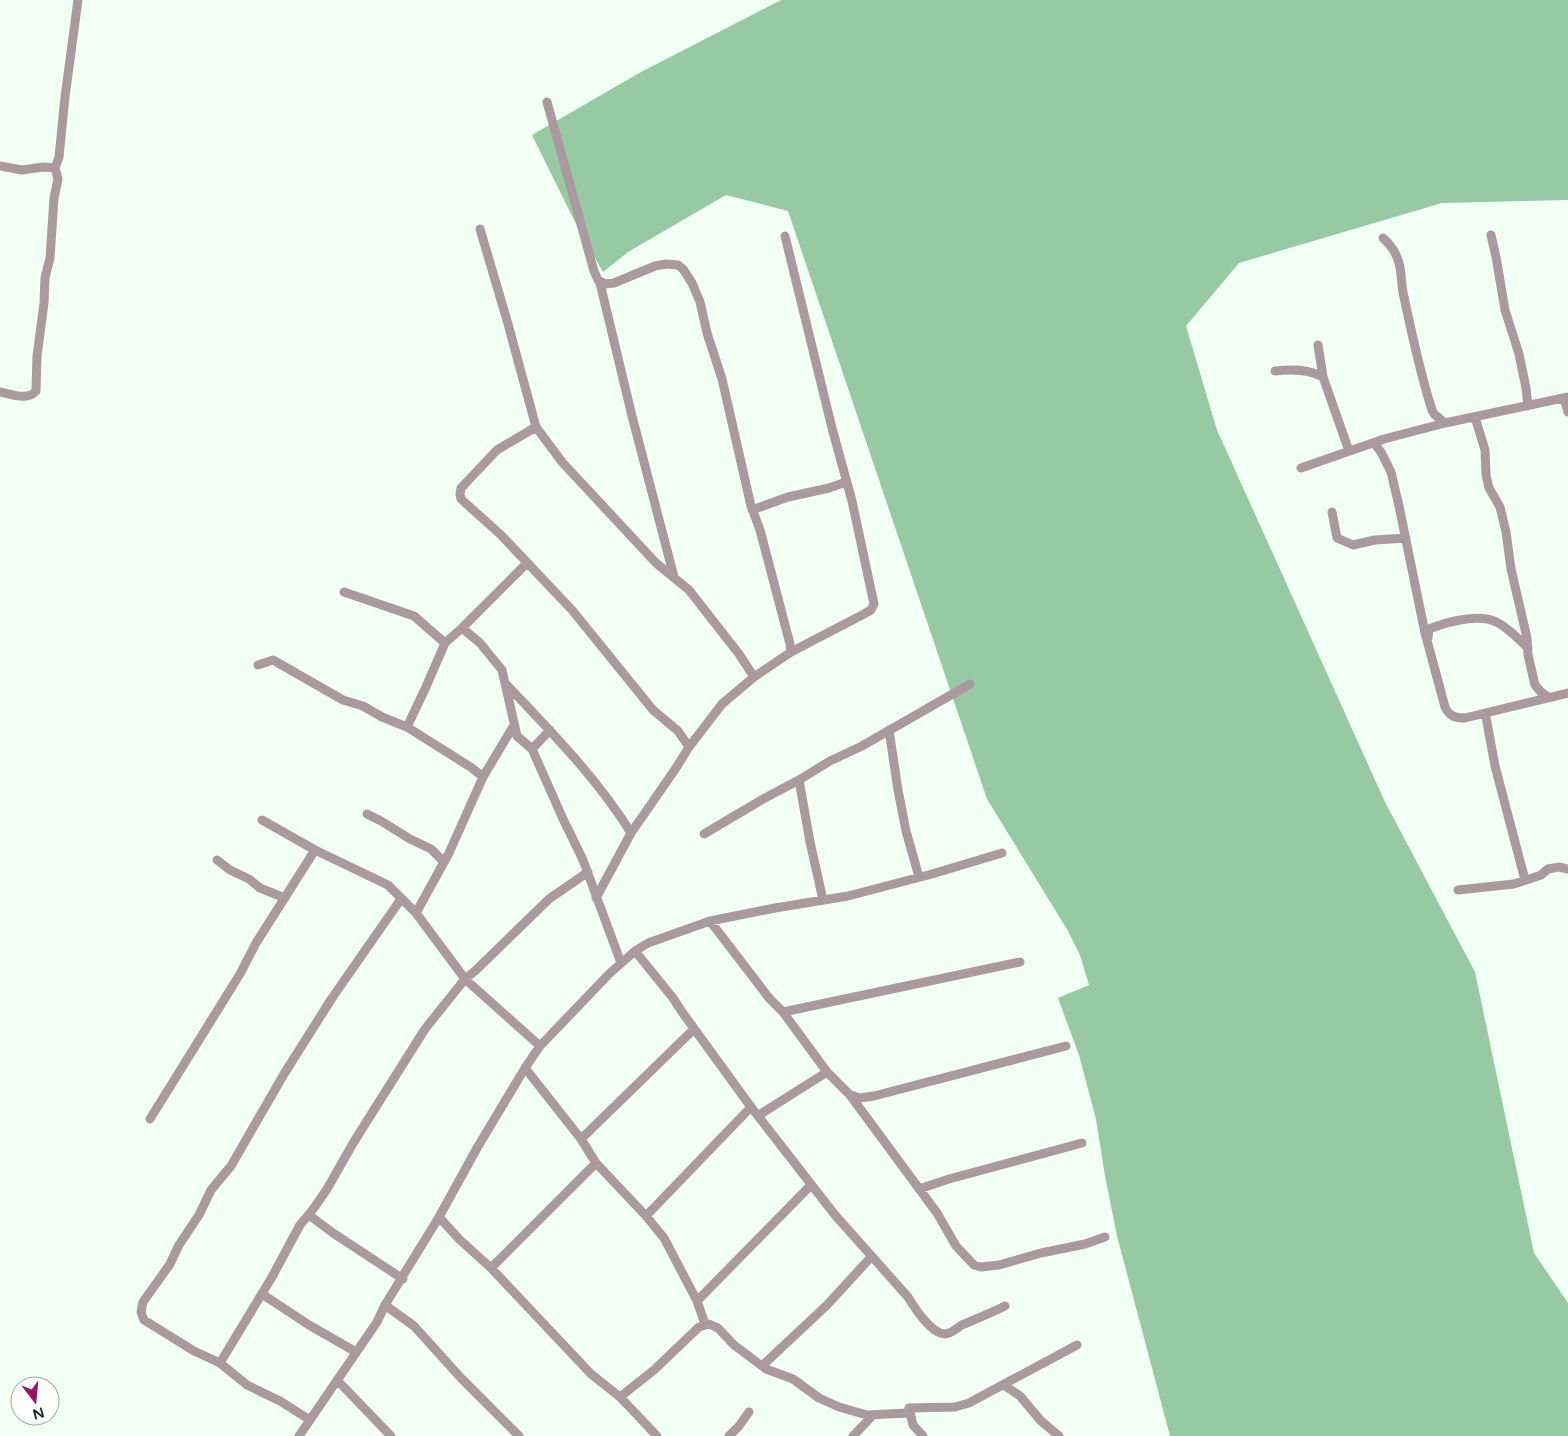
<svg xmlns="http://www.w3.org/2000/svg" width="1568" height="1436" font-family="'Varela Round',sans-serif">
  <rect width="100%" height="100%" fill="#f2fff5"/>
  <path fill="#97c9a3" d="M781,0H1568V200L1442,203L1239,263L1186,326L1217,430L1385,802L1475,972L1534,1253L1568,1303V1436H1170L1117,1236L1105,1176L1096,1119L1079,1055L1058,998L1089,985L1080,955L1068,931L987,799L788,211L726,195L628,252L603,272L573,218L532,135L641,72Z"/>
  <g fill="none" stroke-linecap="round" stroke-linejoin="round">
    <path stroke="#aa9aa0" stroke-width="9" d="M547,102L594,271L598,280L605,284L614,283L655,266L666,264L678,265L683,269L692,283L700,302L707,333L722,379L751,506L760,530L790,644L791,652L754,677
      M0,166L22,170L43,167L55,168
      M480,229L508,324L536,427L562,462L656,563L689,590L739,654L754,677L722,704L689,747L676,768L631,833L596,898
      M1491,235L1496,257L1505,310L1519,354L1526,388L1528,406
      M785,236L832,428L852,501L874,604L871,610L864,614L791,652
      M1383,238C1391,245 1396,252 1399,263C1402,274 1401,286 1404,297C1412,335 1420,373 1432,410L1434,414L1445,423
      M600,283L632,416L674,577
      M1318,345L1323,377L1349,451
      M1275,371C1292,369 1308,369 1323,377
      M0,392C11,394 28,401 36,391L37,356L44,303L45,278L50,258L54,198L58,179L55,168L59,157L65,97L78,0
      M1564,398L1568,412
      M1475,417L1485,450L1486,475L1489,488L1500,507L1506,532L1511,569L1527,638L1528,655L1535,685L1541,692L1548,697
      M536,427L497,450L461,488L460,494L461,499L501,535L572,610L653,710L678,731L689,747
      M1374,443L1381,452L1391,472L1399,506L1425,633L1445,707C1449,716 1455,718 1465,718L1568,693
      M1301,468L1384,439L1445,423L1568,397
      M752,510L788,497L829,488L846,482
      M1332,512L1337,538L1353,545L1375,540L1406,538
      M344,592L414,616L445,643
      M462,628L480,643L502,670L517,736L532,749L563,819L583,860L621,963
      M1428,638L1429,629C1447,622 1476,614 1494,621C1505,625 1520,640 1528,648
      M258,665L273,660L343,700L363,706L382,717L407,727
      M507,685C551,732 597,778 631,833
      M1486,717L1495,766L1525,880
      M889,730L898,790L906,831L919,877
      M532,749L550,730
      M483,777L514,725
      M799,780L830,761L862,746L970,684
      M367,814L381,821L410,839L431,849L444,862
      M262,820L315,850L388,885L416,913L465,979L540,1046
      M704,834L765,798L799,780L810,842L823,900
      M217,860L230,870L249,879L260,888L285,898
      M1458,890L1514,884L1541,875L1548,869L1559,867L1568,869
      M416,913L449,853L483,777L472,768L407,727L425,689L445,643L462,628L526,564
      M710,921L769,998L783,1012L827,1072L850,1095L937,1213L956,1246L974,1265L981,1267L999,1265L1041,1253L1085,1244L1105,1237
      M635,951L673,998L682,1012L751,1107L835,1215L908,1297C914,1307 931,1334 945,1334C951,1334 957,1328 962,1325C976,1319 991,1313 1005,1306
      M783,1012L1020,962
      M525,1068L581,1139L596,1163L646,1216L664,1238L697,1301L705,1324
      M851,1095L859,1098L874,1096L1066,1046
      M759,1115L827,1072
      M150,1119L240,974L256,943L315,850
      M581,1139L694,1029
      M919,1189L949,1179L1082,1143
      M309,1215L333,1233L403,1279
      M646,1216L751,1107
      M439,1217L459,1239L491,1268L591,1374L620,1397L657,1436
      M491,1268L596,1163
      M262,1294L309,1325L356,1352
      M697,1301L811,1185
      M385,1305L414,1326L461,1378L519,1436
      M220,1363L272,1277L300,1225L314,1208L327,1189L355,1140L425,1029L465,979L475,971L549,899L588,872
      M762,1366L827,1305L871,1257
      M337,1380L391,1436
      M1004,1385L1020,1396L1041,1421L1059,1436
      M620,1397L654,1370L699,1327L709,1324L718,1328L734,1345L766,1369L793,1379L819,1398L839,1407L867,1415L908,1413L909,1408L913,1425L923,1436
      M909,1408L955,1407L969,1403L1077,1345
      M310,1420L280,1401L247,1385L220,1363L194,1351L144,1320L141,1312L143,1302L170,1264L179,1245L199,1215L211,1190L231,1166L284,1074L332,998L401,899
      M299,1436L377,1322L385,1305L439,1217L477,1148L525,1068L540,1046L609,974L635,951L648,943L710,921L775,908L848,896L932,874L1002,853
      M729,1436L739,1426L749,1412
      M853,1436L873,1415"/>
  </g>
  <g transform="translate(35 1401) rotate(164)"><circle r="24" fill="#ffffff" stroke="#a4a9a5"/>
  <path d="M0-4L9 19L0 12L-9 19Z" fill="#9d1363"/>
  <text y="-8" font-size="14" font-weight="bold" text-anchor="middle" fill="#1c281f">N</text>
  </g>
</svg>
